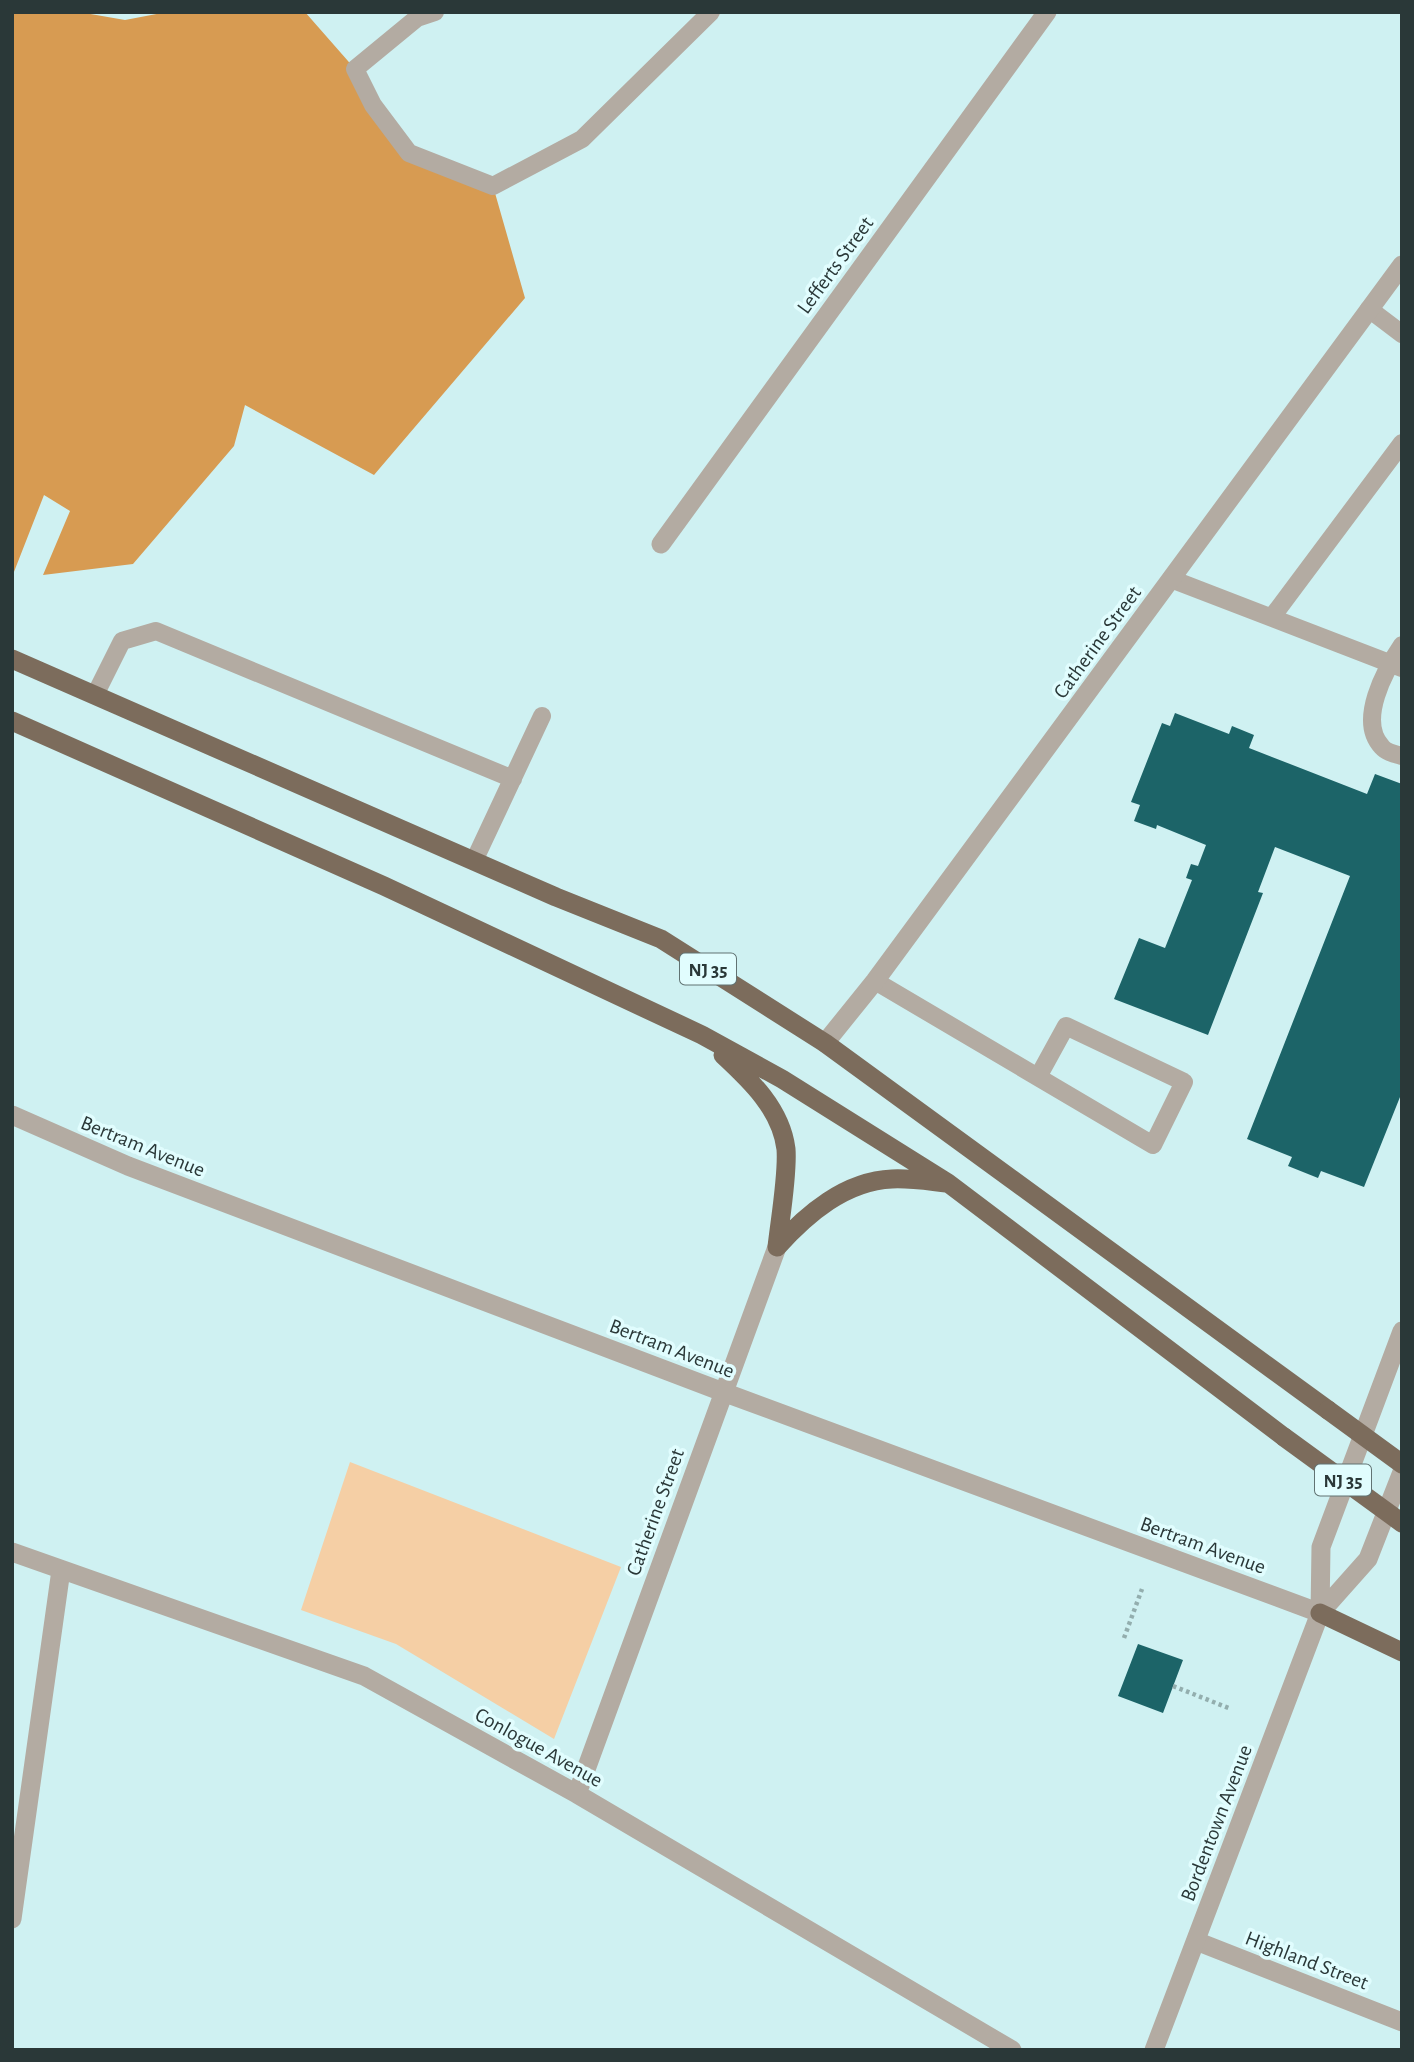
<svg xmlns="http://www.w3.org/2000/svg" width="1414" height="2062" font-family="'Alegreya Sans',sans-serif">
  <rect width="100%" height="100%" fill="#cff1f2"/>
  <path fill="#f5cfa5" d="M350,1462L621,1567L554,1739L396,1644L301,1610Z"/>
  <path fill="#d79b52" d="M12,12H79L125,20L167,12H305L355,69L409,153L493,186L525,298L374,475L245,405L234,446L133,564L43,575L70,511L44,495L12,577Z"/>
  <path fill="#1c6468" d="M1175,713L1229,734L1232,726L1254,735L1249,748L1367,794L1375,774L1402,784V1092L1364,1187L1321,1171L1318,1178L1288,1166L1292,1157L1247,1139L1350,876L1275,847L1258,892L1263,893L1208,1035L1114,999L1139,938L1165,948L1192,880L1186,878L1191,864L1198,866L1206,845L1157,825L1156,829L1134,821L1140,805L1131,802L1162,723L1170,726Z
    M1138,1644L1183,1660L1163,1713L1118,1696Z"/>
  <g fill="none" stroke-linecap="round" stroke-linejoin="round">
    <path stroke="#93aeae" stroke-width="4.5" stroke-dasharray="3.5 3.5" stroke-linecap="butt" d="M1124,1638L1142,1589
      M1173,1686L1231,1709"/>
    <path stroke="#b3aba2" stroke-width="18" d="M435,12L417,18L355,69L373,105L409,153L493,186L582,139L711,12
      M1369,309L1402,334
      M1171,579L1402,668
      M1272,617L1402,443
      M1402,645C1385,670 1357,721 1382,747C1386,752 1395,754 1402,756
      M95,695L122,641L156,631L513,779
      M474,861L542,716
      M875,981L1153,1145L1184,1082L1066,1026L1038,1077"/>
    <path stroke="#b3aba2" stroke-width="19" d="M661,544L1047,12
      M825,1043L875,981L1402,265
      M12,1115L128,1166L723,1392L1320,1613
      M12,1552L364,1676L577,1794L1012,2050
      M577,1794L777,1247
      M12,1919L61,1570
      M1196,1941L1402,2022"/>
    <path stroke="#b3aba2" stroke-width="19" d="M1320,1613L1368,1559L1402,1472
      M1154,2050L1320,1613L1321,1547L1402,1331"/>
    <path stroke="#7c6c5c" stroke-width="19" d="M12,659L556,897L661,939L825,1043L1328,1410
      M12,721L384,886L702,1035L782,1079L948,1183L1284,1437
      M723,1055C750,1080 781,1109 786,1149C788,1175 780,1219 777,1247
      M777,1247C807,1214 845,1181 892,1179C909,1178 928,1181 946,1183
      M1320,1613L1402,1652"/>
    <path stroke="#7c6c5c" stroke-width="19" d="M1328,1410L1402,1464
      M1284,1437L1402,1523"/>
  </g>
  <g text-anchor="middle" stroke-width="7" stroke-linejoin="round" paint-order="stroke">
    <g fill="#e1fdfe" stroke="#617373" stroke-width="2">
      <rect x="680" y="953.5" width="56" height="31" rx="5"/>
      <rect x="1315" y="1464.5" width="56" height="31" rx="5"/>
    </g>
    <g font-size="19" font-weight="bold" fill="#2a3838">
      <text x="708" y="976">NJ 35</text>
      <text x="1343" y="1487">NJ 35</text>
    </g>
    <g font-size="21" fill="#2a3838" stroke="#e1fdfe">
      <text transform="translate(835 265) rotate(-54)" y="7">Lefferts Street</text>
      <text transform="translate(1097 642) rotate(-54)" y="7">Catherine Street</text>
      <text transform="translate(143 1146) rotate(22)" y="7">Bertram Avenue</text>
      <text transform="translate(672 1348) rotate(21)" y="7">Bertram Avenue</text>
      <text transform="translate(655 1512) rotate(-70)" y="7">Catherine Street</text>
      <text transform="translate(1203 1545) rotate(20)" y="7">Bertram Avenue</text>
      <text transform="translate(539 1747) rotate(29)" y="7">Conlogue Avenue</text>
      <text transform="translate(1216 1823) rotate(-69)" y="7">Bordentown Avenue</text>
      <text transform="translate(1307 1960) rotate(21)" y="7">Highland Street</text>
    </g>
  </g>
  <rect width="1414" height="2062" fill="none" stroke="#2a3838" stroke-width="28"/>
</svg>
